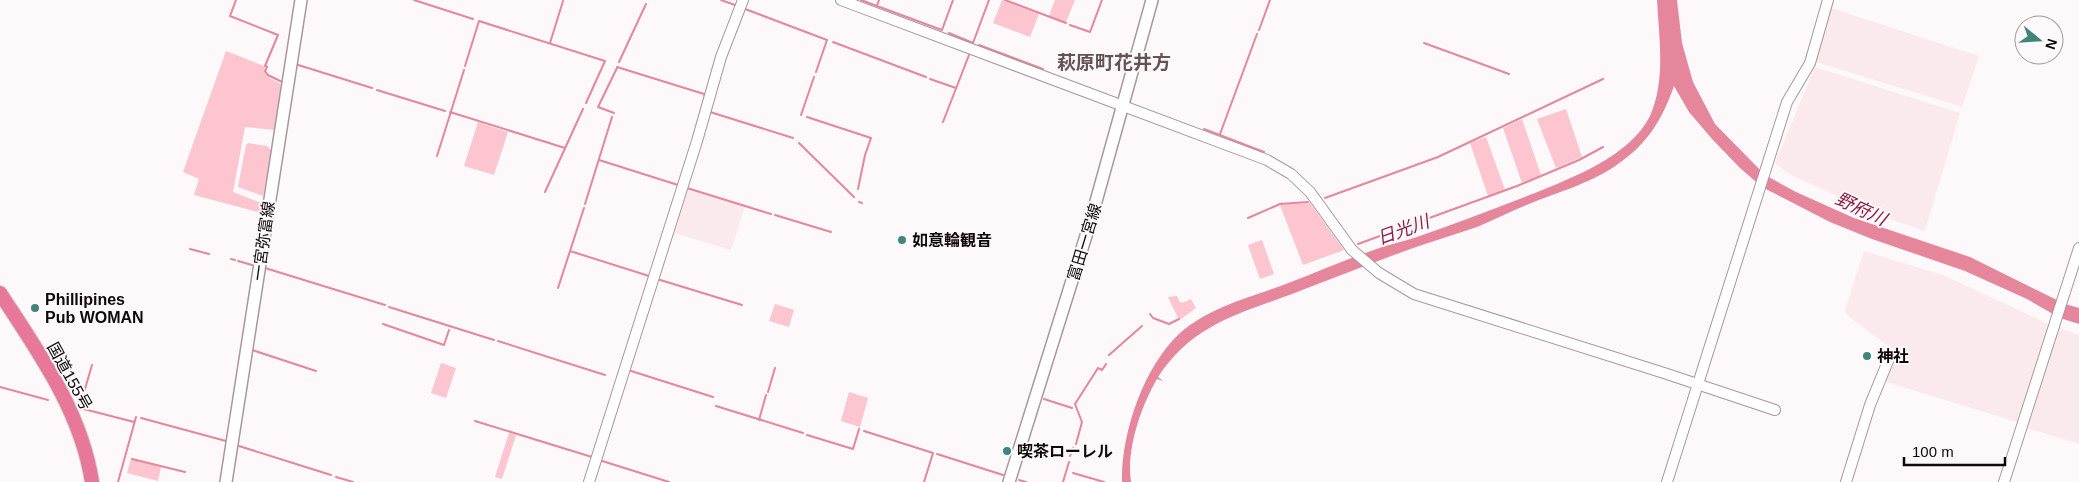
<svg xmlns="http://www.w3.org/2000/svg" width="2079" height="482" viewBox="0 0 2079 482" font-family="Arial,'Noto Sans JP',sans-serif">
<rect width="100%" height="100%" fill="#fdf9fa"/>
<path fill="#fbeaed" d="M 1831,8 L 1979,56 L 1962,107 L 1816,62 Z
M 1815,67 L 1960,113 L 1925,231 L 1881,216 L 1789,174 L 1775,163 Z
M 686,189 L 745,207 L 731,250 L 674,233 L 672,230 Z
M 1864,251 L 1943,275 L 2051,325 L 2020,423 L 1883,381 L 1892,360 L 1892,349 L 1847,315 L 1845,310 Z
M 2059,328 L 2079,335 L 2079,444 L 2027,428 Z"/>
<path fill="#fdc5d0" d="M 1002,0 L 1039,14 L 1030,37 L 993,23 Z
M 1055,0 L 1075,0 L 1066,22 L 1049,16 Z
M 226,51 L 264,66 C 266,78 270,78 281,84 L 275,130 L 245,127 L 233,192 L 261,203 L 263,205 L 262,213 L 194,195 L 199,179 L 183,172 Z
M 1566,109 L 1582,157 L 1556,168 L 1537,119 Z
M 1522,119 L 1541,175 L 1522,183 L 1503,128 Z
M 478,122 L 508,132 L 494,175 L 464,166 Z
M 1486,137 L 1505,190 L 1488,196 L 1470,143 Z
M 248,143 L 267,146 L 272,151 L 263,196 L 238,187 L 246,145 Z
M 1310,203 L 1344,250 L 1303,265 L 1280,205 Z
M 1262,240 L 1274,274 L 1260,279 L 1248,245 Z
M 1177,296 L 1179,301 L 1182,303 L 1191,299 L 1196,308 L 1181,319 L 1178,318 L 1168,297 Z
M 775,304 L 794,310 L 789,327 L 769,321 Z
M 441,363 L 456,368 L 446,398 L 431,393 Z
M 849,392 L 868,398 L 860,427 L 841,421 Z
M 509,433 L 516,435 L 502,479 L 495,477 Z
M 131,459 L 161,467 L 158,481 L 127,473 Z"/>
<path fill="#e5869d" d="M 1657,0 L 1677,0 L 1682,43 L 1693,82 L 1715,124 L 1765,175 L 1796,192 L 1854,218 L 1970,257 L 2065,304 L 2079,308 L 2079,324 L 2060,318 L 2027,299 L 1965,271 L 1872,239 L 1830,222 L 1762,187 L 1740,168 L 1713,140 L 1689,112 L 1674,86 C 1662,120 1648,143 1618,164 C 1592,183 1558,192 1529,204 C 1511,211 1494,220 1477,227 C 1457,234 1436,240 1416,247 C 1374,262 1334,278 1292,294 C 1238,314 1192,325 1158,377 L 1163,381 L 1157,379 C 1141,406 1126,450 1131,482 L 1122,482 C 1121,434 1143,368 1179,334 C 1210,306 1253,297 1291,282 C 1318,272 1344,260 1371,251 C 1386,245 1402,242 1417,237 C 1457,223 1495,208 1535,193 C 1574,177 1630,156 1650,116 C 1666,80 1659,38 1657,0 Z"/>
<g fill="none" stroke-linecap="round" stroke-linejoin="round">
<path stroke="#e5869d" stroke-width="2" d="M 236,0 L 230,16 L 278,35 L 265,66 L 267,67 L 265,71 L 268,75 L 282,82
M 414,0 L 473,19
M 721,0 L 735,5
M 861,0 L 942,30
M 1005,0 L 1066,23
M 877,6 L 879,0
M 745,9 L 827,40 L 816,72
M 1070,25 L 1090,32 L 1102,0
M 942,30 L 953,0
M 1259,30 L 1270,0
M 949,33 L 973,43 L 989,0
M 833,42 L 926,77
M 550,43 L 563,1
M 1424,43 L 1509,74
M 979,45 L 1043,69
M 619,62 L 646,4
M 295,64 L 372,88
M 465,66 L 479,21 L 605,61 L 586,103
M 617,67 L 704,94 L 705,98
M 930,79 L 956,88
M 377,90 L 445,111
M 450,112 L 565,148
M 710,112 L 793,138
M 614,113 L 598,107 L 617,68
M 801,115 L 814,77
M 807,117 L 871,138 L 865,155 L 858,189
M 943,122 L 969,55
M 1204,129 L 1264,152
M 1220,134 L 1257,34
M 799,143 L 854,197
M 437,156 L 464,70
M 599,160 L 678,185
M 687,188 L 771,214
M 545,192 L 583,109
M 1325,198 L 1438,157 L 1603,79
M 859,202 L 862,203
M 585,204 L 612,117
M 775,215 L 831,232
M 1248,218 L 1280,204 L 1308,202
M 1358,244 L 1517,186 L 1579,160 L 1603,147
M 190,249 L 209,254
M 570,251 L 649,276
M 231,259 L 235,260
M 238,261 L 252,265
M 265,268 L 385,305
M 657,279 L 742,305
M 558,288 L 584,208
M 389,307 L 494,340
M 1150,314 L 1153,318 L 1169,324 L 1179,319
M 383,324 L 444,345 L 449,330
M 498,341 L 605,375
M 252,350 L 316,371
M 1109,355 L 1142,326
M 628,370 L 713,397
M 0,387 L 48,400
M 768,392 L 775,368
M 1044,399 L 1072,408
M 80,406 L 92,365
M 716,406 L 803,433
M 76,407 L 134,422
M 141,418 L 226,441
M 759,420 L 766,395
M 475,421 L 592,457
M 864,431 L 933,453 L 924,482
M 807,435 L 853,449 L 859,429
M 1076,444 L 1082,422 L 1075,404 L 1098,368 L 1102,370 L 1106,364
M 239,446 L 331,475
M 937,454 L 1003,475
M 1070,456 L 1073,448
M 132,459 L 185,472
M 599,460 L 669,482
M 1073,473 L 1104,482
M 336,477 L 353,482
M 1019,480 L 1026,482
M 118,482 L 136,417
M 1063,482 L 1069,462"/>
<g stroke="#a9979b" stroke-width="12">
<path id="tertiary" d="M 841,0 L 1267,160 L 1291,174 L 1310,192 L 1352,250 L 1379,273 L 1414,294 L 1664,373 L 1775,410
M 589,482 L 697,141 L 721,57 L 743,0
M 1667,482 L 1787,102 L 1810,63 L 1828,0
M 1846,482 L 1870,405 L 1888,361
M 2004,482 L 2079,248"/>
</g>
<g stroke="#a9979b" stroke-width="14">
<path id="secondary" d="M 226,482 L 301,0
M 1009,482 L 1090,223 L 1152,0"/>
</g>
<g stroke="#d4d3d3" stroke-width="16">
<path id="trunk" d="M 0,293 C 39,353 81,411 92,482"/>
</g>
<use href="#tertiary" stroke="#fff" stroke-width="10"/>
<use href="#secondary" stroke="#fff" stroke-width="11"/>
<use href="#trunk" stroke="#e7789a" stroke-width="14"/>
</g>
<g fill="#3f857c" stroke="#fdf9fa" stroke-width="2">
<circle cx="902" cy="240" r="5"/>
<circle cx="35" cy="308" r="5"/>
<circle cx="1867" cy="356" r="5"/>
<circle cx="1007" cy="451" r="5"/>
</g>
<g text-anchor="middle" stroke-width="4" stroke-linejoin="round" paint-order="stroke">
<g font-size="16" font-weight="bold" fill="#0f090b" stroke="#fdf9fa" text-anchor="start">
<text x="912" y="246">如意輪観音</text>
<text x="45" y="305">Phillipines<tspan x="45" dy="18">Pub WOMAN</tspan></text>
<text x="1877" y="362">神社</text>
<text x="1017" y="457">喫茶ローレル</text>
</g>
<g font-size="16" fill="#0f090b" stroke="#fdf9fa">
<text transform="translate(263 241) rotate(-82)" y="6">一宮弥富線</text>
<text transform="translate(1084 242) rotate(-73)" y="6">富田一宮線</text>
<text transform="translate(70 376) rotate(61)" y="6">国道155号</text>
</g>
<g font-size="18" font-style="italic" fill="#8d1c46" stroke="#fdf9fa">
<text transform="translate(1861 209) rotate(25)" y="6">野府川</text>
<text transform="translate(1403 230) rotate(-20)" y="6">日光川</text>
</g>
<g font-size="19" font-weight="bold" fill="#635356" stroke="#fdf9fa">
<text x="1114" y="69">萩原町花井方</text>
</g>
</g>
<g transform="translate(2039 40) rotate(108)"><circle r="24" fill="#fdf9fa" stroke="#9e999a"/>
<path d="M0-4L9 19L0 12L-9 19Z" fill="#3f857c"/>
<text y="-8" font-size="14" font-weight="bold" text-anchor="middle" fill="#0f090b">N</text>
</g>
<path d="M1904 457v8h101v-8" fill="none" stroke="#0f090b" stroke-width="2.5"/>
<text x="1912" y="457" font-size="15" fill="#0f090b" stroke="#fdf9fa" stroke-width="4" paint-order="stroke">100 m</text>
</svg>
